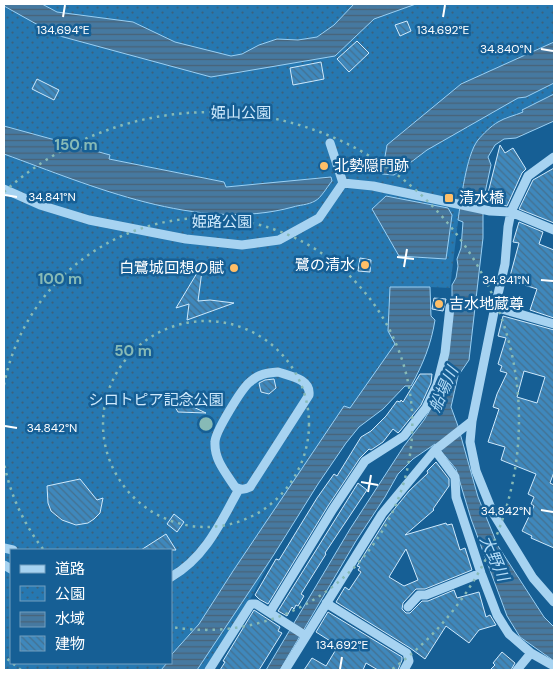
<svg xmlns="http://www.w3.org/2000/svg" width="558" height="674" viewBox="0 0 558 674" font-family="'DM Sans','Noto Sans JP',sans-serif">
<defs>
<pattern id="park-dots" width="8" height="8" patternUnits="userSpaceOnUse" patternTransform="scale(1.25)"><rect width="8" height="8" fill="#2678b1"/><path d="M2 2h.1M6 6h.1" fill="none" stroke="#39627e" stroke-width="1.8" stroke-linecap="round"/></pattern>
<pattern id="water-rules" width="6" height="5" patternUnits="userSpaceOnUse" patternTransform="scale(1.25)"><rect width="6" height="5" fill="#4679a0"/><path d="M0 2.5h6" fill="none" stroke="#496276"/></pattern>
<pattern id="building-back-hatch" width="6" height="6" patternUnits="userSpaceOnUse" patternTransform="scale(1.25)"><rect width="6" height="6" fill="#3f88bc"/><path d="M-1 5l2 2M0 0l6 6M5-1l2 2" fill="none" stroke="#44708f"/></pattern>
</defs>
<rect width="100%" height="100%" fill="#165f95"/>
<path fill="url(#park-dots)" fill-rule="evenodd" d="M 4,4 L 554,4 L 554,94 L 524,110 L 514,118 L 506,117 L 477,142 L 470,159 L 461,197 L 450,288 L 430,287 L 431,316 L 435,320 C 431,345 423,364 411,386 L 405,386 L 383,409 L 359,427 L 346,443 L 318,484 L 273,556 L 252,596 L 206,670 L 4,670 ZM 11,550 L 171,550 L 171,663 L 11,663 Z"/>
<path fill="url(#water-rules)" stroke="#9ad0f4" d="M 4,4 L 42,4 L 57,12 L 133,22 L 175,42 L 231,56 L 242,54 L 259,45 L 277,39 L 298,40 L 317,37 L 334,25 L 354,4 L 416,4 L 374,19 L 335,56 L 211,77 L 56,35 L 4,6 Z
M 554,42 L 554,83 L 526,97 L 518,98 L 427,150 L 394,175 L 382,174 L 387,145 L 461,84 Z
M 554,94 L 554,121 L 516,138 L 504,139 L 495,145 L 488,157 L 491,165 L 483,202 L 483,238 L 469,360 L 458,376 L 451,407 L 458,426 L 478,497 L 498,546 L 544,617 L 554,627 L 554,661 L 520,637 L 507,616 L 471,519 L 456,469 L 435,444 L 413,459 L 398,474 L 385,497 L 356,541 L 280,670 L 266,670 L 350,529 L 404,446 L 424,420 L 433,405 L 446,363 L 452,320 L 452,285 L 456,278 L 458,266 L 457,259 L 461,248 L 463,222 L 458,220 C 461,201 466,155 478,140 C 483,134 491,126 498,122 C 506,117 514,116 523,112 L 522,110 Z
M 4,126 L 110,155 L 109,159 L 224,182 L 226,187 L 331,177 L 332,181 C 327,187 321,198 315,201 C 308,205 299,205 293,207 C 198,233 92,186 4,154 Z
M 386,196 L 448,208 L 452,215 L 446,259 L 399,256 L 372,209 Z
M 390,287 L 430,287 L 431,316 L 435,320 C 431,345 423,364 411,386 L 405,386 L 383,409 L 359,427 L 346,443 L 318,484 L 273,556 L 197,670 L 161,670 L 167,663 L 171,663 L 172,654 L 199,624 L 233,571 L 344,406 L 350,408 L 395,344 L 388,331 Z"/>
<path fill="url(#building-back-hatch)" stroke="#cee9fc" fill-rule="evenodd" d="M 407,21 L 411,31 L 400,36 L 395,25 Z
M 357,41 L 369,53 L 349,72 L 337,59 Z
M 321,62 L 324,79 L 293,85 L 290,68 Z
M 37,79 L 59,90 L 54,100 L 32,89 Z
M 500,145 L 505,153 L 513,148 L 526,169 L 522,173 L 507,206 L 486,201 Z
M 554,168 L 554,223 L 519,209 L 533,180 Z
M 519,222 L 543,232 L 539,244 L 554,250 L 554,318 L 530,310 L 537,289 L 509,280 L 519,243 L 513,242 Z
M 360,258 L 371,260 L 370,272 L 358,271 Z
M 203,263 L 198,301 L 210,300 L 234,303 L 187,320 L 189,304 L 176,308 Z
M 434,298 L 446,299 L 443,311 L 432,309 Z
M 503,316 L 554,330 L 554,472 L 550,483 L 554,485 L 554,548 L 531,538 L 532,536 L 522,531 L 534,506 L 531,504 L 534,497 L 528,494 L 536,474 L 501,460 L 505,447 L 488,442 L 499,409 L 493,407 L 497,394 L 507,373 L 500,371 L 502,366 L 498,364 L 506,338 L 498,336 ZM 524,371 L 545,377 L 537,403 L 517,397 Z
M 420,374 L 432,374 L 431,383 L 421,405 L 400,431 L 398,433 L 393,429 L 383,442 L 371,450 L 369,449 L 360,458 L 328,506 L 268,604 L 259,599 L 255,595 L 276,559 L 279,560 L 317,498 L 334,474 L 337,476 L 361,437 L 371,431 L 386,416 L 397,401 L 400,402 L 401,400 L 403,402 Z
M 274,379 L 276,388 L 269,394 L 261,392 L 259,383 L 265,380 Z
M 168,395 L 206,413 L 178,412 Z
M 436,462 L 449,479 L 449,486 L 433,509 L 434,510 L 405,535 L 446,523 L 447,525 L 452,524 L 460,550 L 465,548 L 472,570 L 425,589 L 416,589 L 403,603 L 402,609 L 406,613 L 410,613 L 422,601 L 428,601 L 454,590 L 457,598 L 479,592 L 486,617 L 490,615 L 496,625 L 479,630 L 469,643 L 446,626 L 425,659 L 410,648 L 336,602 L 345,587 L 349,590 L 361,572 L 358,570 L 360,567 L 357,566 L 387,518 L 409,491 L 428,473 L 427,471 ZM 406,549 L 418,580 L 404,586 L 389,577 Z
M 80,479 L 97,500 L 103,498 L 100,513 L 94,519 L 88,523 L 76,525 L 62,520 L 51,511 L 48,503 L 47,486 Z
M 358,483 L 367,490 L 325,553 L 326,554 L 301,594 L 304,596 L 298,606 L 296,605 L 294,609 L 292,607 L 287,616 L 278,611 Z
M 174,514 L 184,522 L 177,532 L 167,524 Z
M 166,534 L 176,550 L 141,550 Z
M 254,610 L 280,627 L 278,631 L 282,633 L 259,670 L 220,670 L 225,662 L 223,661 Z
M 328,612 L 402,657 L 402,660 L 398,670 L 378,670 L 366,663 L 363,670 L 304,670 L 312,658 L 326,666 L 338,646 L 316,632 Z
M 502,652 L 515,663 L 511,670 L 490,670 L 495,665 L 493,663 Z"/>
<g fill="none" stroke-linecap="round" stroke-linejoin="round">
<path stroke="#a7d3f1" stroke-width="9" d="M 330,143 L 343,183
M 554,157 L 528,176 L 511,212 L 508,227 L 505,264 L 495,307 L 472,421 L 470,442 L 476,471 L 493,513 L 533,578 L 554,602
M 343,183 L 373,186 L 490,211 L 511,212 L 554,230
M 4,189 L 40,205 L 89,220 L 186,239 L 242,245 L 279,240 L 319,218 L 343,183
M 495,307 L 554,324
M 278,372 C 290,376 311,379 309,395 L 250,487 C 244,490 241,490 235,487 C 226,473 214,460 215,442 C 215,432 242,388 250,382 C 258,374 267,373 278,372 Z
M 435,450 L 455,477 L 456,497 L 481,573 L 497,615 L 509,634 L 531,653 L 554,666
M 4,548 L 13,550
M 4,565 L 11,569
M 171,577 C 205,558 221,522 239,489
M 326,603 L 407,653 L 409,661 L 404,670
M 408,607 L 419,595 L 426,595 L 481,573
M 270,612 L 333,509 L 365,461 L 404,436 L 426,408 L 437,385 L 445,353 L 450,307
M 209,670 L 251,604 L 256,604 L 306,636
M 285,670 L 382,514 L 435,450 L 472,421
M 517,670 L 531,653"/>
</g>
<path fill="none" stroke="#fff" stroke-width="2" d="M 63,17 L 65,5M 443,17 L 445,5M 541,49 L 553,51M 5,195 L 17,197M 397,257 L 414,259M 404,267 L 407,249M 541,280 L 553,281M 5,426 L 17,428M 361,482 L 378,485M 368,492 L 371,475M 541,510 L 553,512M 340,669 L 342,657"/>
<g fill="none" stroke="#87bab6" stroke-width="2.5" stroke-dasharray="2.5 5">
<circle cx="206" cy="424" r="103"/>
<path d="M43 549A206 206 0 0 1 4 463M4 385A206 206 0 1 1 172 627"/>
<path d="M21 670A308 308 0 0 1 4 656M4 192A308 308 0 1 1 391 670"/>
</g>
<g fill="#ffbf67" stroke="#165f95" stroke-width="2">
<circle cx="324" cy="166" r="5"/>
<rect x="444" y="193" width="10" height="10" rx="2.5"/>
<circle cx="365" cy="265" r="5"/>
<circle cx="234" cy="268" r="5"/>
<circle cx="439" cy="304" r="5"/>
</g>
<g text-anchor="middle" stroke-width="5" stroke-linejoin="round" paint-order="stroke">
<g font-size="15" fill="#cee9fc" stroke="#165f95">
<text x="241" y="118">姫山公園</text>
<text x="222" y="227">姫路公園</text>
<text x="156" y="405">シロトピア記念公園</text>
</g>
<g font-size="15" fill="#fff" stroke="#165f95" text-anchor="start">
<text x="334" y="171">北勢隠門跡</text>
<text x="459" y="203">清水橋</text>
<text x="355" y="270" text-anchor="end">鷺の清水</text>
<text x="224" y="273" text-anchor="end">白鷺城回想の賦</text>
<text x="449" y="309">吉水地蔵尊</text>
</g>
<g font-size="16" font-style="italic" fill="#b3dcf8" stroke="#165f95">
<text transform="translate(443 389) rotate(-66)" y="6">船場川</text>
<text transform="translate(495 558) rotate(66)" y="6">大野川</text>
</g>
</g>
<g font-size="12" text-anchor="middle" fill="#fff" stroke="#165f95" stroke-width="5" stroke-linejoin="round" paint-order="stroke">
<text x="63" y="34">134.694°E</text>
<text x="443" y="34">134.692°E</text>
<text x="506" y="53">34.840°N</text>
<text x="52" y="201">34.841°N</text>
<text x="506" y="284">34.841°N</text>
<text x="52" y="432">34.842°N</text>
<text x="506" y="515">34.842°N</text>
<text x="342" y="649">134.692°E</text>
</g>
<circle cx="206" cy="424" r="8" fill="#87bab6" stroke="#165f95" stroke-width="2.5"/>
<g font-size="15" text-anchor="middle" font-weight="bold" fill="#87bab6" stroke="#165f95" stroke-width="5" stroke-linejoin="round" paint-order="stroke">
<text x="76" y="150">150 m</text>
<text x="60" y="284">100 m</text>
<text x="133" y="356">50 m</text>
</g>
<rect width="558" height="674" fill="none" stroke="#ffffff" stroke-width="10"/>
<rect x="10" y="549" width="162" height="115" fill="#165f95" stroke="#739fbf"/>
<rect x="20" y="565" width="25" height="8" fill="#a7d3f1" stroke="#739fbf"/>
<text x="55" y="574" font-size="15" fill="#ffffff">道路</text>
<rect x="20" y="586" width="25" height="15" fill="url(#park-dots)" stroke="#739fbf"/>
<text x="55" y="599" font-size="15" fill="#ffffff">公園</text>
<rect x="20" y="612" width="25" height="15" fill="url(#water-rules)" stroke="#739fbf"/>
<text x="55" y="624" font-size="15" fill="#ffffff">水域</text>
<rect x="20" y="636" width="25" height="15" fill="url(#building-back-hatch)" stroke="#739fbf"/>
<text x="55" y="649" font-size="15" fill="#ffffff">建物</text>
</svg>
